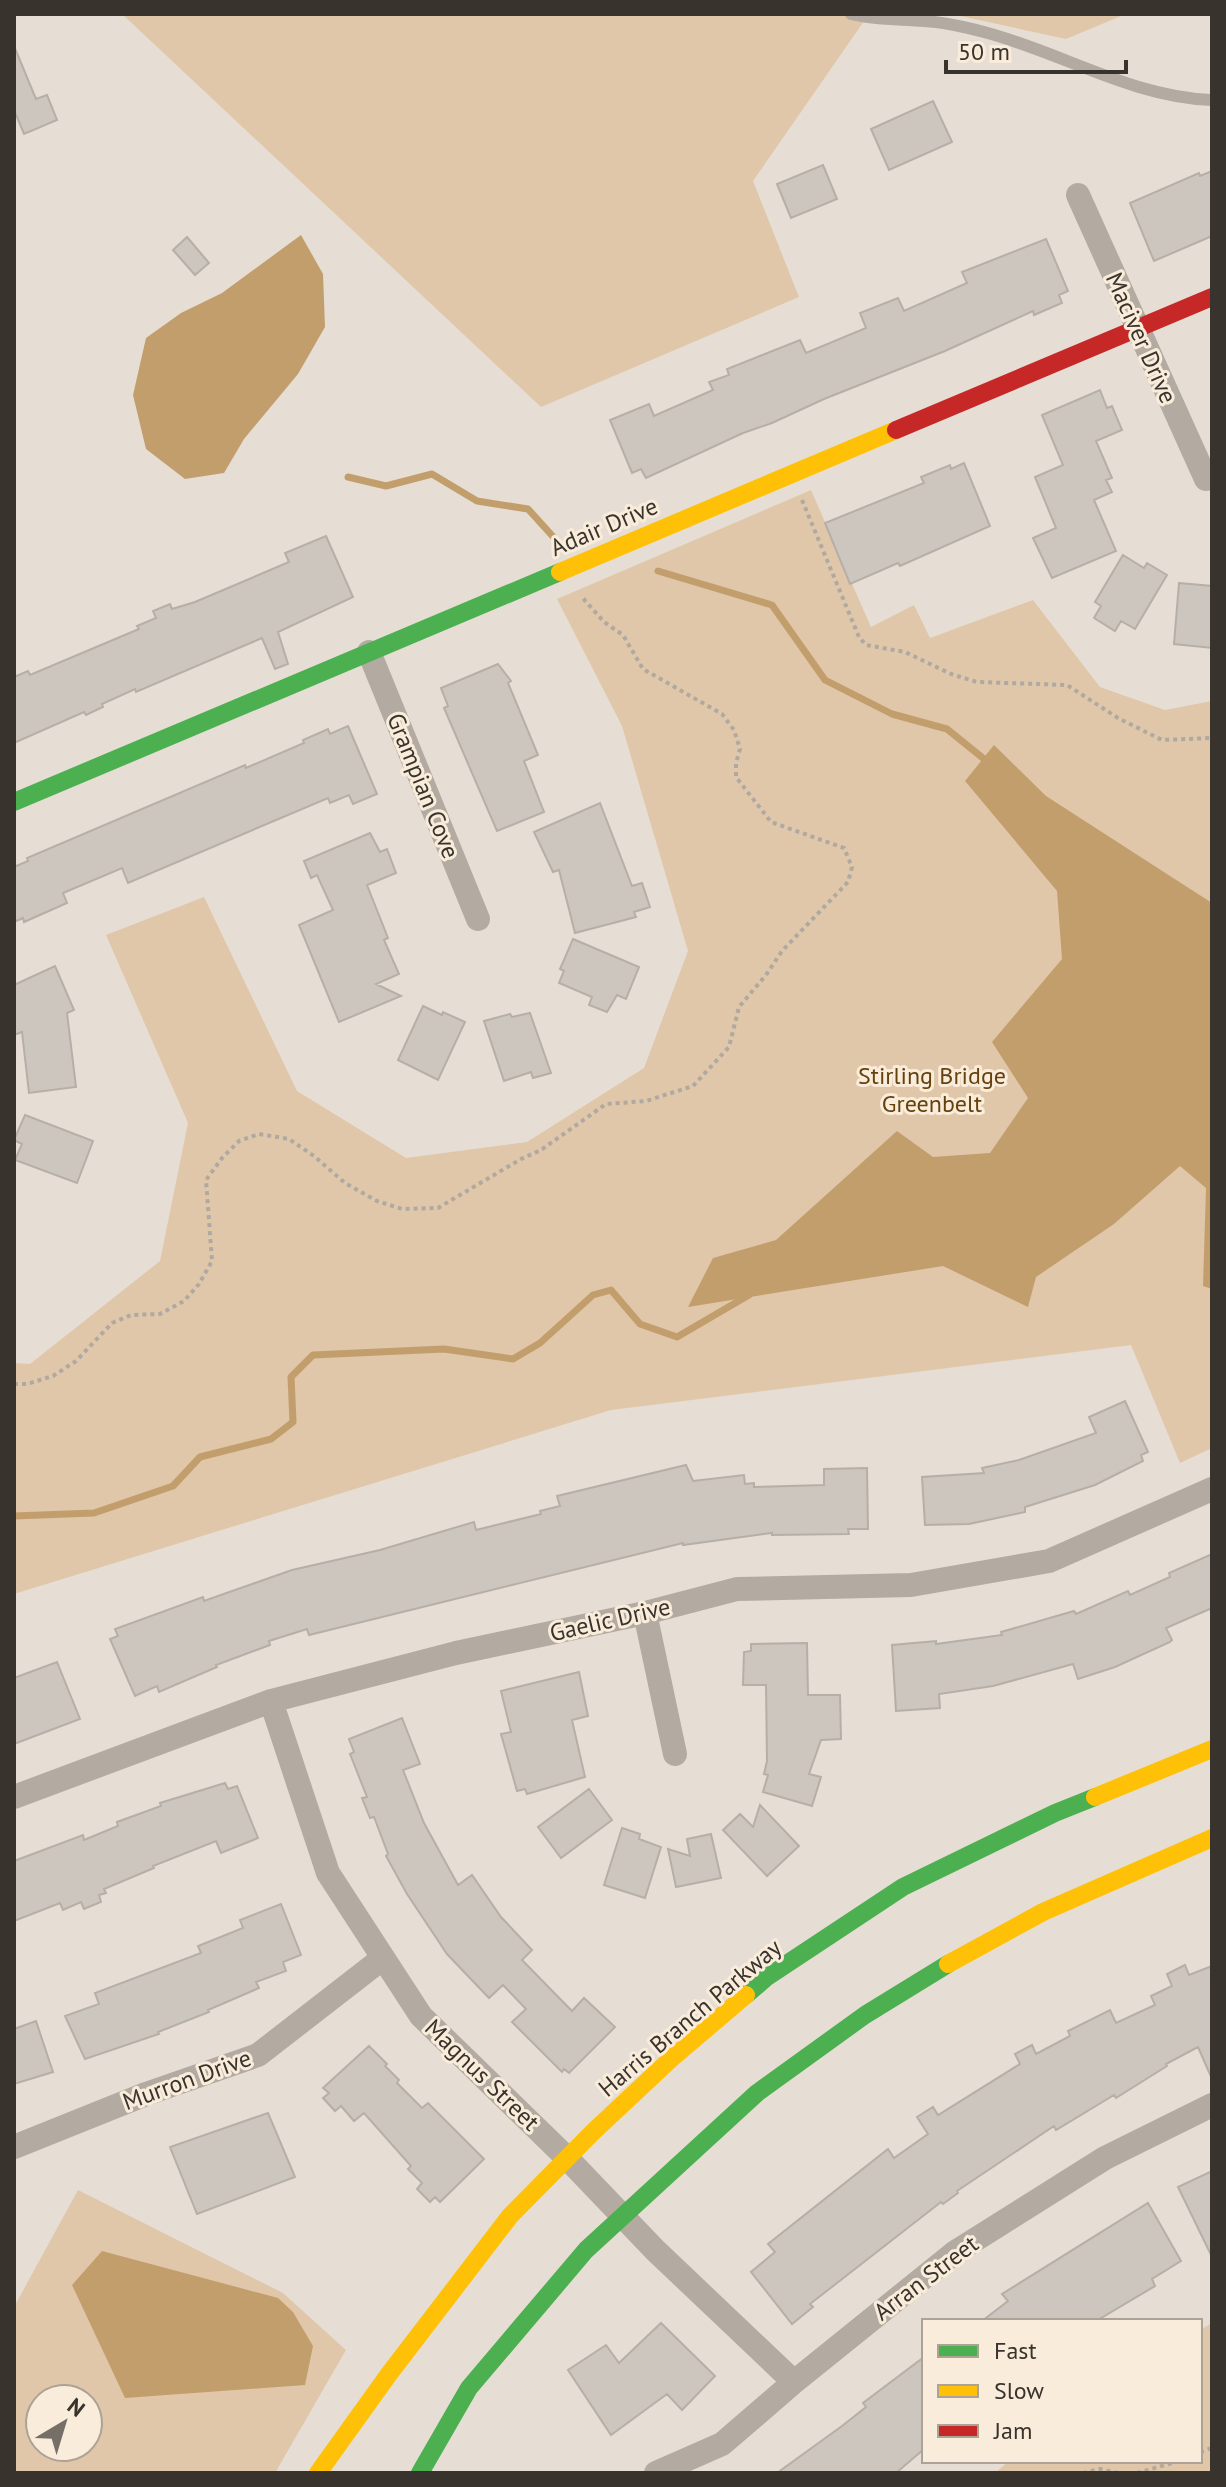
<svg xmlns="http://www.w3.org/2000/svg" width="1226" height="2487" viewBox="0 0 1226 2487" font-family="'PT Sans',sans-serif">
<rect width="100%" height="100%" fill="#e6ded5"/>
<path fill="#e0c7a9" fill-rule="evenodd" d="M 122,14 L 869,14 L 753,181 L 799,297 L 541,407 Z
M 951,14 L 1126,14 L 1066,39 Z
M 811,490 L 871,627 L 914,605 L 930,638 L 1033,600 L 1100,687 L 1165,710 L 1212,701 L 1212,1448 L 1180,1463 L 1131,1345 L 611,1410 L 14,1594 L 14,1363 L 30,1364 L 160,1261 L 188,1123 L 106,935 L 204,897 L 297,1091 L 406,1158 L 527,1142 L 644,1068 L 688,951 L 622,726 L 557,599 Z
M 78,2190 L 283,2293 L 346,2350 L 275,2473 L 14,2473 L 14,2307 ZM 40,2399 L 88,2399 L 88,2447 L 40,2447 Z
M 1212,2323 L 1212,2473 L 995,2473 L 1009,2461 L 1200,2461 L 1200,2330 Z"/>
<path fill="#c39e6d" d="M 301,235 L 323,274 L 325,327 L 298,374 L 244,439 L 224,473 L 185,479 L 146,449 L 133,395 L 146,338 L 181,313 L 222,293 Z
M 994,745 L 1046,796 L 1212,903 L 1212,1289 L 1203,1286 L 1206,1188 L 1180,1166 L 1114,1224 L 1036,1277 L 1028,1307 L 943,1266 L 688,1307 L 713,1258 L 776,1240 L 897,1131 L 933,1157 L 990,1153 L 1028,1098 L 992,1042 L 1062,959 L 1057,891 L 965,781 Z
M 102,2251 L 278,2298 L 293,2312 L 313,2346 L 305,2385 L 125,2398 L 72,2285 Z"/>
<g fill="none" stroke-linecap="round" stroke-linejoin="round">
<path stroke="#c39e6d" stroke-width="7" d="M 348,477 L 386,486 L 432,474 L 477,501 L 528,509 L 557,541
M 658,571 L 772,605 L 825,680 L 892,714 L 947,729 L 989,763
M 14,1516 L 94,1513 L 173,1486 L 200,1457 L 271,1439 L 293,1422 L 291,1377 L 313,1355 L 444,1349 L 513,1359 L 540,1343 L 593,1295 L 611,1290 L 640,1324 L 677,1337 L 749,1295"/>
</g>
<path fill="#ccc6be" stroke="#b6afa8" stroke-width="2" d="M 14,46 L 36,99 L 47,95 L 57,120 L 24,134 L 14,110 Z
M 933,101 L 952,142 L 889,170 L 871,129 Z
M 823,165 L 837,199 L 791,218 L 777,184 Z
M 1212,171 L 1212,236 L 1154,261 L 1130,203 L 1199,173 L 1200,176 Z
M 187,237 L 209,263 L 195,275 L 173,250 Z
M 1046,239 L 1068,291 L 1059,295 L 1062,303 L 1034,315 L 1033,311 L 945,351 L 824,399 L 772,423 L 743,433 L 646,478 L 641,469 L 632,473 L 610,420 L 649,404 L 654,416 L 713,390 L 709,382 L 729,375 L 727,369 L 800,340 L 806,353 L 866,328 L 860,313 L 898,298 L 904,311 L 967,283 L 962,272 Z
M 1100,390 L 1107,408 L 1112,406 L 1122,430 L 1096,441 L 1112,478 L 1106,480 L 1112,492 L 1094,500 L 1116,551 L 1052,578 L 1033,538 L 1056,528 L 1035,477 L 1063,465 L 1042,415 Z
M 964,463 L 990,526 L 900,566 L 898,563 L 850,584 L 825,523 L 924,483 L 921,477 L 950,465 L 951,469 Z
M 326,536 L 353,597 L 278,632 L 288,664 L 275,669 L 262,638 L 136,692 L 135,689 L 102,704 L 103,707 L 86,715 L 84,712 L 14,743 L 14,677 L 28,671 L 30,675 L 139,629 L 137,626 L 156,618 L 153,611 L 170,604 L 172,609 L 195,602 L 289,562 L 285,553 Z
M 1123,555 L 1144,568 L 1147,563 L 1167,575 L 1135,629 L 1121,621 L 1115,631 L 1094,618 L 1101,606 L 1095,602 Z
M 1179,583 L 1212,586 L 1212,648 L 1174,644 Z
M 498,664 L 511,681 L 508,683 L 538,755 L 524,761 L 544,812 L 497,831 L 444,708 L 448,706 L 441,688 Z
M 348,726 L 377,794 L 353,804 L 349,795 L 330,803 L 328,798 L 128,883 L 122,868 L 63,893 L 67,903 L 24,922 L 23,918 L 14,922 L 14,867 L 28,861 L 27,858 L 245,765 L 246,768 L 304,743 L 303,740 L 328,729 L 330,734 Z
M 600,803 L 632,886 L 642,883 L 650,907 L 634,912 L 636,917 L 575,933 L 559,870 L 553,872 L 534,832 Z
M 370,833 L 380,852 L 387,849 L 396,873 L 367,885 L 388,938 L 384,940 L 399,974 L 376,984 L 401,996 L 339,1022 L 299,925 L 333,910 L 317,875 L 311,878 L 304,861 Z
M 573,939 L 639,967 L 626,999 L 617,995 L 607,1012 L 589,1005 L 592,997 L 559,983 L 564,971 L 560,969 Z
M 55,966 L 74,1010 L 67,1013 L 76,1087 L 29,1093 L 22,1032 L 14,1035 L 14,985 Z
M 423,1006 L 442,1015 L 443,1012 L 465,1022 L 438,1080 L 398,1060 Z
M 530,1013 L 551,1073 L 533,1078 L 531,1072 L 504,1081 L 484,1021 L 510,1014 L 512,1017 Z
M 25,1115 L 93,1141 L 77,1183 L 15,1160 L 22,1144 L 14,1140 Z
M 1125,1401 L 1148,1452 L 1141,1455 L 1143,1461 L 1095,1485 L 1025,1507 L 1025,1512 L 969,1524 L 925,1525 L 922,1477 L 984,1473 L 982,1468 L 1019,1460 L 1096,1433 L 1089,1417 Z
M 686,1465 L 693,1481 L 744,1475 L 745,1484 L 754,1483 L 754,1487 L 824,1485 L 824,1469 L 867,1468 L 868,1529 L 848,1529 L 849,1534 L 772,1535 L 772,1533 L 683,1545 L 683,1543 L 309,1635 L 307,1629 L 269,1641 L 270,1645 L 216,1665 L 217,1667 L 159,1692 L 157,1686 L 135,1696 L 110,1639 L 118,1636 L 115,1629 L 203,1597 L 204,1601 L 292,1570 L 380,1550 L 474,1522 L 476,1530 L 541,1514 L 540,1511 L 560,1506 L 557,1496 Z
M 1212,1554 L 1212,1608 L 1166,1628 L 1172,1640 L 1170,1642 L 1115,1667 L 1078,1679 L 1073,1664 L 993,1686 L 939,1694 L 940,1708 L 896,1711 L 892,1645 L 936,1641 L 936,1644 L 1002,1635 L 1001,1632 L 1074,1611 L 1076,1614 L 1128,1591 L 1130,1595 L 1170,1577 L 1169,1573 Z
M 807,1643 L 808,1695 L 840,1695 L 841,1739 L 821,1740 L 809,1774 L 821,1777 L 812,1806 L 763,1792 L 768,1775 L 764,1774 L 767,1761 L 766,1685 L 743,1685 L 744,1652 L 751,1651 L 751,1644 Z
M 57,1662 L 80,1719 L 14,1744 L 14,1678 Z
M 579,1672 L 588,1716 L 572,1720 L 585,1777 L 527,1794 L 525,1789 L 517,1791 L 501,1734 L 511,1732 L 501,1691 Z
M 402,1718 L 420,1764 L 403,1770 L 424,1823 L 458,1885 L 472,1875 L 501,1917 L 532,1950 L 522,1960 L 572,2011 L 584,1998 L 615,2027 L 569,2073 L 564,2069 L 562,2072 L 512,2022 L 526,2009 L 503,1985 L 489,1998 L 447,1954 L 407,1894 L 386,1856 L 388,1854 L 374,1817 L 370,1818 L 362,1798 L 367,1797 L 350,1754 L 354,1752 L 349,1739 Z
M 225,1783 L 228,1789 L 237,1786 L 258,1838 L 221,1853 L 216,1841 L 153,1866 L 154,1868 L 104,1889 L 106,1893 L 99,1895 L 101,1902 L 84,1909 L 81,1902 L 63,1910 L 60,1903 L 14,1921 L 14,1861 L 83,1835 L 84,1840 L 118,1826 L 117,1822 L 161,1806 L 160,1803 Z
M 589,1789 L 612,1820 L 561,1858 L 538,1827 Z
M 760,1805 L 799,1846 L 767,1876 L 723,1830 L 740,1814 L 753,1827 Z
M 622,1828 L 640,1834 L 639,1839 L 661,1847 L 645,1898 L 604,1885 Z
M 711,1834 L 721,1878 L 676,1887 L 668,1849 L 690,1856 L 687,1839 Z
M 281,1904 L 301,1955 L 283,1962 L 286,1971 L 256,1982 L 259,1988 L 208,2010 L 209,2012 L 158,2032 L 159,2034 L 85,2059 L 65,2016 L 99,2004 L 95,1993 L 201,1953 L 198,1946 L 243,1928 L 240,1920 Z
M 1185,1965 L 1189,1975 L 1212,1966 L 1212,2079 L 1198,2047 L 1166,2064 L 1167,2066 L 1116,2098 L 1114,2095 L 1056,2130 L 1054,2126 L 957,2191 L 958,2193 L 943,2204 L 941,2202 L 810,2304 L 813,2307 L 792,2324 L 751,2272 L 775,2252 L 768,2244 L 888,2149 L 894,2158 L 928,2134 L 917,2117 L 933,2107 L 938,2115 L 1020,2064 L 1015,2054 L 1032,2045 L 1036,2054 L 1070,2036 L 1068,2031 L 1110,2010 L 1116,2023 L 1155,2005 L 1151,1996 L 1172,1986 L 1167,1974 Z
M 36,2021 L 53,2072 L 14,2084 L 14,2029 Z
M 369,2046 L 387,2064 L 385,2066 L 399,2080 L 397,2083 L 422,2108 L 428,2103 L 484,2159 L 440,2202 L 435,2197 L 430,2202 L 417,2189 L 422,2183 L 408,2169 L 411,2166 L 364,2113 L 354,2121 L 341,2106 L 335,2111 L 323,2098 L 329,2093 L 323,2088 Z
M 268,2113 L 295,2177 L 197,2214 L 170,2147 Z
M 1212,2171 L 1212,2257 L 1178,2187 Z
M 1148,2203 L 1181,2261 L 1152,2279 L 1155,2286 L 1096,2321 L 982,2321 L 1008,2301 L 1002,2294 Z
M 661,2323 L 715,2376 L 682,2410 L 667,2394 L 611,2435 L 568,2370 L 606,2345 L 619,2363 Z
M 924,2357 L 924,2449 L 896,2473 L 777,2473 L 842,2426 L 866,2407 L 863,2403 Z"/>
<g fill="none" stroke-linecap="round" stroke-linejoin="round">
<path stroke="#b0a9a1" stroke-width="4" stroke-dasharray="4 4" stroke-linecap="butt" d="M 802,500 L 859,637 L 866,645 L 905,652 L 951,674 L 977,682 L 1067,685 L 1118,718 L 1162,740 L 1212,738
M 14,1384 L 27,1384 L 53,1376 L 76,1361 L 112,1323 L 131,1315 L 160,1314 L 184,1301 L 199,1284 L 212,1261 L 206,1180 L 222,1158 L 239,1141 L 259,1134 L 289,1139 L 314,1156 L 345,1183 L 377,1201 L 402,1209 L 438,1208 L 521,1159 L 541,1150 L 606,1104 L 646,1101 L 693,1086 L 729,1047 L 739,1007 L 766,975 L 782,951 L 848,882 L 852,867 L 844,848 L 771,822 L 736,777 L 736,763 L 740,749 L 734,730 L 722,714 L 643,669 L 623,635 L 604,622 L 581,596
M 1200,2452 L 1212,2448
M 1083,2473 L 1100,2469 L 1118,2473
M 1137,2473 L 1179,2461"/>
<path stroke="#b3aba1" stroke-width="12" d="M 851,14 C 875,20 898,19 924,21 C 943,22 965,27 984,32 C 1061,52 1131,97 1212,100"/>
<path stroke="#b3aba1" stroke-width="24" d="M 1078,195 L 1206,479
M 369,652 L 478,919
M 645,1613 L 675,1754
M 271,1701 L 328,1873 L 421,2016 L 567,2158 L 655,2250 L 794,2382
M 14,1797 L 271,1701 L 456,1653 L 645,1613 L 737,1589 L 911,1585 L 1049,1561 L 1212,1489
M 14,2147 L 146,2094 L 258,2055 L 383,1958
M 656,2473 L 722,2444 L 794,2382 L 954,2253 L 1105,2158 L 1212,2105"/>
<path stroke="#4caf50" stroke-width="18" d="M 14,802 L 560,572
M 746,1995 L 767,1977 L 903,1887 L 1055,1813 L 1095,1797
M 420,2473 L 469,2388 L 586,2250 L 757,2093 L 865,2015 L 948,1964"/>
<path stroke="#ffc107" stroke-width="18" d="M 560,572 L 896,430
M 1095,1797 L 1212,1749
M 948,1964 L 1043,1912 L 1212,1838
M 318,2473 L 389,2374 L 510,2216 L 594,2131 L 672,2058 L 746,1995"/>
<path stroke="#c62828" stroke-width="18" d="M 896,430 L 1212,297"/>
</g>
<g text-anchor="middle" stroke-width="6" stroke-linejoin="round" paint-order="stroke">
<g font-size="24" fill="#38332c" stroke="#faecdb">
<text transform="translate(1141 338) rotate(66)" y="8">Maciver Drive</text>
<text transform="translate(604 527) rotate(-23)" y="8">Adair Drive</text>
<text transform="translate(423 786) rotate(68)" y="8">Grampian Cove</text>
<text transform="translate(610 1620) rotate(-13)" y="8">Gaelic Drive</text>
<text transform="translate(690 2018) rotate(-40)" y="8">Harris Branch Parkway</text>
<text transform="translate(482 2075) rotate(44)" y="8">Magnus Street</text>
<text transform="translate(187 2080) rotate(-20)" y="8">Murron Drive</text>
<text transform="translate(926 2278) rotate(-37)" y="8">Arran Street</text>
</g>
<g font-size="24" fill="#64410d" stroke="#faecdb">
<text x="932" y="1084">Stirling Bridge<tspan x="932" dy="28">Greenbelt</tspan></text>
</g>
</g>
<rect width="1226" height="2487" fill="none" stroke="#38332c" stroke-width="32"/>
<rect x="922" y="2319" width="280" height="144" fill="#faecdb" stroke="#aca295" stroke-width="2"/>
<rect x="938" y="2345" width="40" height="12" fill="#4caf50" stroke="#aca295" stroke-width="2"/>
<text x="994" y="2359" font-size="24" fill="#38332c">Fast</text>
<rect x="938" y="2385" width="40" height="12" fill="#ffc107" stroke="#aca295" stroke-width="2"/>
<text x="994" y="2399" font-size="24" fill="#38332c">Slow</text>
<rect x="938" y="2425" width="40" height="12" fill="#c62828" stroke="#aca295" stroke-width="2"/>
<text x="994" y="2439" font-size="24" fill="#38332c">Jam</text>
<g transform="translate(64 2423) rotate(38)"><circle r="38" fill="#faecdb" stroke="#aca295" stroke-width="2"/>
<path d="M0-6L14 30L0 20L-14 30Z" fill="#756f67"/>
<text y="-12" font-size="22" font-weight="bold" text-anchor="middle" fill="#38332c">N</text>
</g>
<path d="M946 60v12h180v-12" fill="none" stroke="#38332c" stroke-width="4"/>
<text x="958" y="60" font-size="24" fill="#38332c" stroke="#faecdb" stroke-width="6" paint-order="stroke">50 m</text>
</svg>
